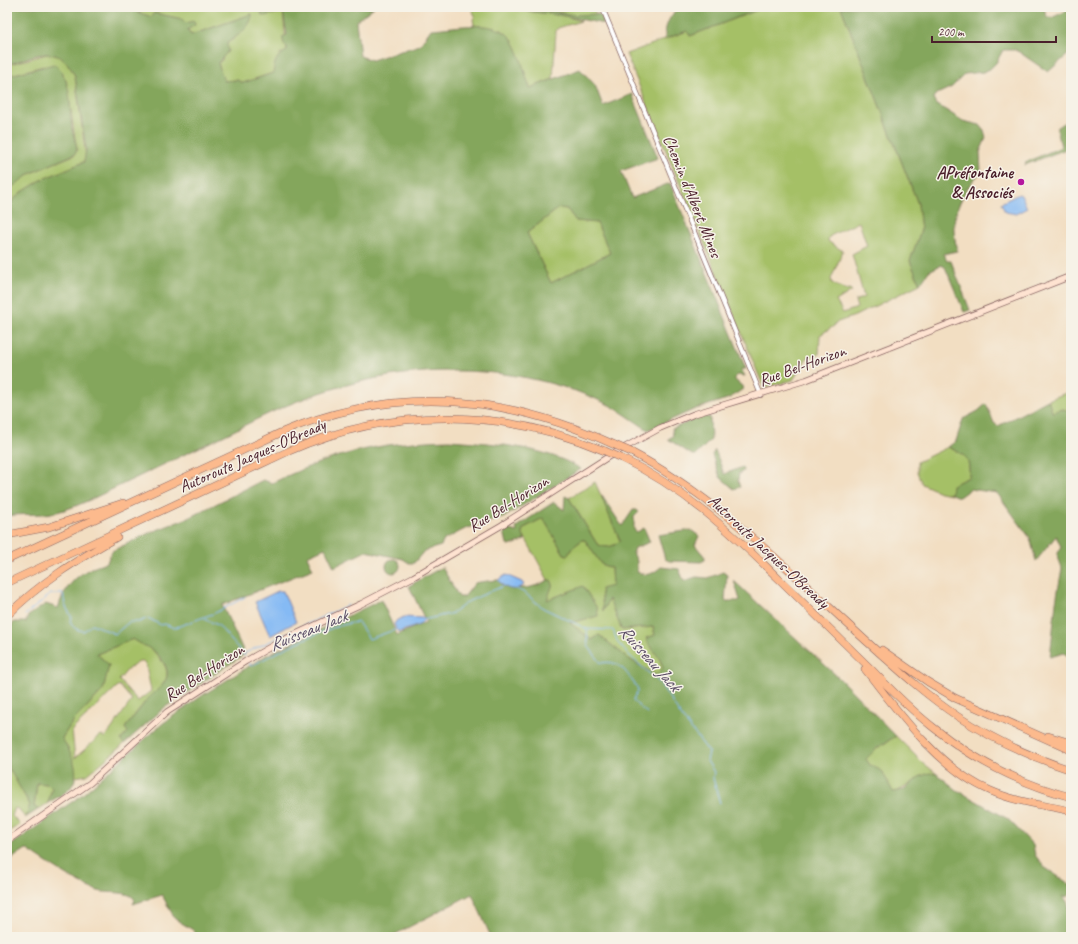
<svg xmlns="http://www.w3.org/2000/svg" width="1078" height="944" viewBox="0 0 1078 944" font-family="Caveat,sans-serif">
<rect width="100%" height="100%" fill="#f7f3e8"/>
<filter id="ink" filterUnits="userSpaceOnUse"><feTurbulence type="fractalNoise" baseFrequency=".025" numOctaves="2"/><feDisplacementMap in="SourceGraphic" scale="8" xChannelSelector="R" yChannelSelector="G"/><feConvolveMatrix kernelMatrix="1 2 1 2 8 2 1 2 1" color-interpolation-filters="sRGB"/></filter>
<filter id="wash" filterUnits="userSpaceOnUse"><feTurbulence type="fractalNoise" baseFrequency=".012" numOctaves="4" result="noise"/><feDisplacementMap in="SourceGraphic" scale="16" xChannelSelector="R" yChannelSelector="G"/><feGaussianBlur stdDeviation="0.9" result="paint"/><feColorMatrix in="noise" values="0 0 0 0 0 0 0 0 0 0 0 0 0 0 0 0 0 1.4 0 .05"/><feComposite in="paint" operator="in"/></filter>
<g filter="url(#wash)">
<rect width="100%" height="100%" fill="#f2dec2"/>
<path fill="#a5c066" stroke="#787048" fill-rule="evenodd" d="M 135,7 L 264,7 L 264,9 L 283,12 L 287,52 L 280,54 L 273,73 L 243,83 L 237,80 L 224,81 L 218,63 L 222,60 L 227,43 L 235,38 L 252,14 L 191,35 L 182,19 L 154,13 L 152,18 L 133,11 Z
M 471,7 L 496,7 L 565,16 L 581,21 L 558,28 L 556,31 L 553,79 L 530,88 L 513,41 L 502,30 L 474,25 L 473,19 L 475,16 Z
M 527,7 L 593,7 L 596,15 L 574,15 Z
M 765,7 L 841,7 L 918,204 L 921,230 L 910,261 L 920,284 L 855,316 L 835,323 L 834,326 L 820,335 L 819,354 L 807,358 L 793,380 L 764,388 L 626,54 L 687,31 L 690,36 ZM 859,222 L 867,246 L 852,254 L 864,297 L 855,301 L 857,308 L 843,313 L 836,301 L 852,291 L 850,289 L 845,290 L 832,283 L 831,279 L 843,251 L 829,242 L 828,240 L 830,236 Z
M 51,53 C 63,57 69,64 75,76 L 86,157 L 84,162 L 43,179 L 19,194 L 7,207 L 7,191 C 26,172 51,165 74,155 L 77,149 C 72,126 71,103 66,80 L 43,66 L 7,76 L 7,65 Z
M 559,208 L 567,209 L 576,221 L 597,223 L 610,253 L 551,283 L 527,233 Z
M 1071,391 L 1071,412 L 1063,409 L 1052,412 L 1048,400 Z
M 948,447 C 966,456 970,456 969,477 L 953,485 L 951,494 L 940,492 L 922,484 L 917,472 L 917,462 Z
M 595,482 L 621,541 C 613,547 606,549 597,544 L 569,498 Z
M 543,518 L 564,554 L 568,555 L 572,548 L 582,540 L 585,540 L 601,564 L 611,568 L 612,586 L 603,610 L 609,599 L 622,630 L 653,627 L 655,635 L 648,643 L 657,652 L 663,668 L 656,676 L 629,659 L 599,635 L 592,640 L 569,622 L 546,600 L 551,581 L 548,580 L 522,532 L 524,528 Z
M 133,639 C 141,645 150,646 156,654 C 182,681 156,687 142,706 C 136,712 131,721 125,728 L 128,732 L 121,740 L 124,744 L 87,775 L 75,777 L 74,767 L 62,738 L 73,721 L 103,690 L 109,665 L 97,654 ZM 139,662 L 143,662 L 146,665 L 151,691 L 138,701 L 119,680 L 128,669 ZM 119,685 L 132,700 L 105,738 L 101,735 L 75,758 L 72,730 Z
M 896,736 L 922,762 L 937,774 C 919,773 909,788 893,793 L 882,772 L 870,765 L 865,760 L 877,748 Z
M 7,765 L 30,805 L 25,818 L 19,809 L 15,808 L 12,816 L 20,824 L 7,833 Z
M 37,783 L 48,784 L 52,788 L 48,803 L 39,809 L 34,808 Z"/>
<path fill="#84a65b" stroke="#676243" fill-rule="evenodd" d="M 7,7 L 135,7 L 134,11 L 152,17 L 154,13 L 182,19 L 185,23 L 194,21 L 195,25 L 187,30 L 191,35 L 252,14 C 252,27 236,37 227,43 L 228,51 L 218,63 L 224,81 L 237,80 L 243,83 L 273,73 C 275,61 276,56 287,51 L 287,47 L 284,44 L 282,37 L 287,35 L 283,12 L 264,16 L 261,14 L 264,7 L 374,7 L 356,21 L 360,56 L 372,60 L 420,45 L 431,29 C 454,28 499,17 513,41 C 521,54 524,73 530,88 L 580,69 L 595,85 L 603,106 L 632,94 L 658,158 L 621,171 L 632,198 L 670,183 L 746,369 L 741,369 L 745,376 L 738,375 L 735,377 L 735,380 L 742,386 L 743,389 L 730,398 L 693,410 L 648,430 C 634,421 620,410 605,403 C 505,357 388,363 288,405 C 266,414 244,426 223,436 C 179,457 136,478 92,499 C 81,504 69,509 57,512 C 41,516 23,513 7,516 L 7,207 L 19,194 L 43,179 L 84,162 L 86,149 L 75,76 C 59,41 35,56 7,65 ZM 559,208 L 567,209 L 576,221 L 597,223 L 610,253 L 551,283 L 527,233 Z
M 496,7 L 527,7 L 574,15 L 599,14 L 602,17 L 604,24 L 565,16 Z
M 681,7 L 765,7 L 690,36 L 687,31 L 665,39 C 664,27 670,13 681,7 Z
M 841,7 L 1044,7 L 1046,16 L 1051,18 L 1071,9 L 1071,52 L 1048,72 L 1016,50 L 1003,50 L 996,63 L 990,69 L 983,72 L 965,74 L 952,87 L 935,95 L 933,98 L 936,104 L 963,121 L 980,125 L 984,130 L 986,138 L 980,152 L 981,173 C 967,183 953,212 954,229 C 954,236 956,244 957,251 L 943,254 L 947,261 L 951,261 L 970,310 L 964,312 L 945,267 L 941,265 L 929,271 L 920,284 L 910,261 L 921,230 L 918,204 Z
M 54,64 C 73,79 69,106 72,128 C 73,135 76,142 77,149 L 75,154 L 31,173 L 7,191 L 7,76 Z
M 1071,118 L 1071,147 L 1025,165 L 1026,162 L 1061,147 L 1057,128 Z
M 1048,400 L 1052,412 L 1063,409 L 1071,412 L 1071,659 L 1064,653 L 1050,657 L 1056,602 L 1062,568 L 1057,554 L 1061,547 L 1056,536 L 1036,561 L 1030,538 L 997,493 L 970,489 L 959,497 L 951,494 L 952,485 L 969,477 C 970,456 966,456 948,447 L 956,441 L 963,419 L 978,411 L 986,404 L 994,423 L 998,426 Z
M 700,417 L 710,417 L 711,440 L 696,455 L 692,455 L 668,439 L 673,436 L 672,429 Z
M 449,440 C 491,443 544,446 581,469 L 503,518 L 480,524 L 463,530 L 444,540 L 441,546 L 424,551 L 414,563 L 409,563 L 403,559 L 366,551 L 334,567 L 325,548 L 307,556 L 313,569 L 222,605 L 245,654 L 164,708 L 124,744 L 121,740 L 128,732 L 125,728 C 131,721 136,713 142,706 C 155,687 182,681 157,654 C 150,647 141,645 133,639 L 97,654 L 109,665 L 103,690 L 73,721 L 62,738 C 69,750 81,770 73,784 C 69,792 55,798 48,803 L 52,788 L 48,784 L 37,783 L 34,807 L 39,809 L 25,818 L 30,805 L 7,765 L 7,631 L 14,622 L 26,622 L 28,616 L 46,604 L 58,608 C 63,592 71,580 86,571 C 92,567 100,566 107,562 L 112,551 L 149,533 L 188,518 L 263,480 L 272,483 C 334,453 380,442 449,440 Z
M 715,450 L 724,474 L 743,467 L 744,471 L 739,473 L 738,481 L 740,487 L 734,489 L 720,477 L 712,455 Z
M 565,496 L 569,498 L 597,544 C 606,549 613,547 620,541 L 603,501 L 602,496 L 622,526 L 633,510 L 637,510 L 639,512 L 634,517 L 634,530 L 637,532 L 644,528 L 650,542 L 635,548 L 633,553 L 637,561 L 637,572 C 648,577 652,574 661,567 L 679,569 L 684,581 L 696,577 L 708,578 L 723,572 L 727,575 L 725,601 L 738,601 L 740,600 L 734,581 L 840,679 L 896,736 L 877,748 L 866,759 L 870,765 L 882,771 L 893,792 L 904,790 L 919,777 L 929,773 L 937,774 L 957,790 L 1008,819 L 1033,845 L 1035,855 L 1044,867 L 1071,885 L 1071,893 L 1068,897 L 1063,896 L 1068,903 L 1069,913 L 1071,913 L 1071,937 L 491,937 L 472,894 L 390,937 L 198,937 L 193,930 L 175,919 L 162,895 L 133,904 L 135,900 C 130,890 108,894 98,891 C 72,881 49,864 26,849 L 7,862 L 7,848 L 83,794 L 162,724 L 203,695 L 267,655 L 381,600 L 397,635 L 426,622 L 409,586 L 442,567 L 459,597 L 464,597 L 475,583 C 479,582 494,580 498,580 L 503,586 C 520,590 532,589 548,580 L 551,580 L 553,584 L 547,600 L 583,586 L 597,608 L 598,616 L 570,623 L 592,640 L 599,635 L 629,659 L 656,675 L 663,668 C 660,654 649,649 646,638 L 655,635 L 653,627 L 622,630 L 609,599 L 603,611 L 601,589 L 612,586 L 611,568 L 601,564 L 585,540 L 582,540 L 572,548 L 568,555 L 564,554 L 543,518 L 524,528 L 522,532 L 525,540 L 510,546 L 507,544 L 504,531 L 506,529 L 517,532 L 516,527 L 554,502 L 564,510 Z
M 691,530 L 699,536 L 695,545 L 705,557 L 705,560 L 701,562 L 669,561 L 665,559 L 658,535 Z
M386 566a7 7 0 1 1 14 0a7 7 0 1 1-14 0Z"/>
<path fill="#85baf4" stroke="#686c90" d="M 1019,194 L 1022,196 L 1027,208 L 1016,214 L 1005,212 L 1001,203 Z
M 506,575 L 522,582 L 524,585 C 514,592 506,590 498,580 Z
M 278,591 L 283,591 L 296,622 L 270,636 L 255,602 Z
M 404,617 L 423,618 L 424,620 L 419,625 L 399,632 L 396,629 L 394,624 L 397,620 Z"/>
<g fill="none" stroke-linecap="round" stroke-linejoin="round">
<path stroke="#85baf4" stroke-width="1" d="M 515,588 L 525,593 L 543,608 L 587,629 L 613,630 L 618,643 L 630,656 L 660,683 L 681,716 L 709,752 L 707,761 L 714,772 L 713,778 L 720,803
M 25,615 L 51,594 L 63,594 L 65,605 L 72,618 L 70,621 C 72,628 77,630 84,631 L 92,624 L 115,634 L 129,622 L 139,622 L 148,618 L 161,625 L 165,624 L 174,628 L 215,613 L 245,597
M 204,619 L 218,625 L 245,656
M 423,620 L 453,613 L 469,601 L 503,586
M 587,630 L 588,646 L 601,663 C 621,659 626,673 637,687 L 638,690 L 633,701 L 647,713
M 243,654 L 348,605
M 249,663 L 251,666 C 279,651 328,625 358,622 L 369,639 L 397,629"/>
</g>
</g>
<g filter="url(#ink)">
<g fill="none" stroke-linecap="round" stroke-linejoin="round">
<g stroke="#856260" stroke-width="5.5">
<path id="street" d="M 602,7 L 761,395"/>
</g>
<g stroke="#856260" stroke-width="7">
<path id="secondary" d="M 7,841 L 90,783 L 167,712 L 246,661 L 279,642 L 361,604 L 413,577 L 502,525 L 611,455 L 660,428 L 694,414 L 806,380 L 1071,276"/>
</g>
<g stroke="#856260" stroke-width="8">
<path id="highway" d="M 631,452 C 720,499 790,572 864,639 C 894,666 923,693 957,716 C 992,739 1031,757 1071,770
M 621,458 C 684,488 732,533 781,581 C 811,610 840,639 870,668 C 890,689 911,710 934,728 C 974,760 1021,784 1071,797
M 7,535 L 49,527 L 123,503
M 7,560 L 280,433 C 395,384 504,394 615,445
M 7,583 L 289,451 C 392,406 502,408 605,451
M 7,616 C 39,583 77,560 117,537
M 882,650 L 928,682 L 955,698 L 1071,750
M 865,669 C 898,712 940,770 991,791 C 1016,802 1044,805 1071,811
M 1048,736 L 1071,743"/>
</g>
<use href="#street" stroke="#fff" stroke-width="4"/>
<use href="#secondary" stroke="#fee3d1" stroke-width="5.5"/>
<use href="#highway" stroke="#fcba8d" stroke-width="7"/>
<g stroke="#856260" stroke-width="8" stroke-linecap="butt">
<path id="highway-bridge" d="M 615,445 L 631,452
M 605,451 L 621,458"/>
</g>
<use href="#highway-bridge" stroke="#fcba8d" stroke-width="7"/>
</g>
</g>
<circle fill="#b5179e" stroke="#f7f3e8" stroke-width="1.5" cx="1021" cy="182" r="4"/>
<g text-anchor="middle" stroke-width="3" stroke-linejoin="round" paint-order="stroke">
<g font-size="17" font-weight="bold" fill="#4a1f2b" stroke="#f7f3e8" text-anchor="end">
<text x="1013" y="178">APréfontaine<tspan x="1013" dy="20">&amp; Associés</tspan></text>
</g>
<g font-size="17" fill="#4a1f2b" stroke="#f7f3e8">
<text transform="translate(693 196) rotate(68)" y="6">Chemin d'Albert Mines</text>
<text transform="translate(802 365) rotate(-20)" y="6">Rue Bel-Horizon</text>
<text transform="translate(252 455) rotate(-24)" y="6">Autoroute Jacques-O'Bready</text>
<text transform="translate(508 503) rotate(-32)" y="6">Rue Bel-Horizon</text>
<text transform="translate(769 551) rotate(43)" y="6">Autoroute Jacques-O'Bready</text>
<text transform="translate(204 672) rotate(-33)" y="6">Rue Bel-Horizon</text>
</g>
<g font-size="18" font-style="italic" fill="#5c4e67" stroke="#f7f3e8">
<text transform="translate(308 630) rotate(-22)" y="6">Ruisseau Jack</text>
<text transform="translate(650 658) rotate(48)" y="6">Ruisseau Jack</text>
</g>
</g>
<rect width="1078" height="944" fill="none" stroke="#f7f3e8" stroke-width="24"/>
<path d="M932 36v6h124v-6" fill="none" stroke="#4a1f2b" stroke-width="2"/>
<text x="938" y="36" font-size="12" fill="#4a1f2b" stroke="#f7f3e8" stroke-width="3" paint-order="stroke">200 m</text>
</svg>
